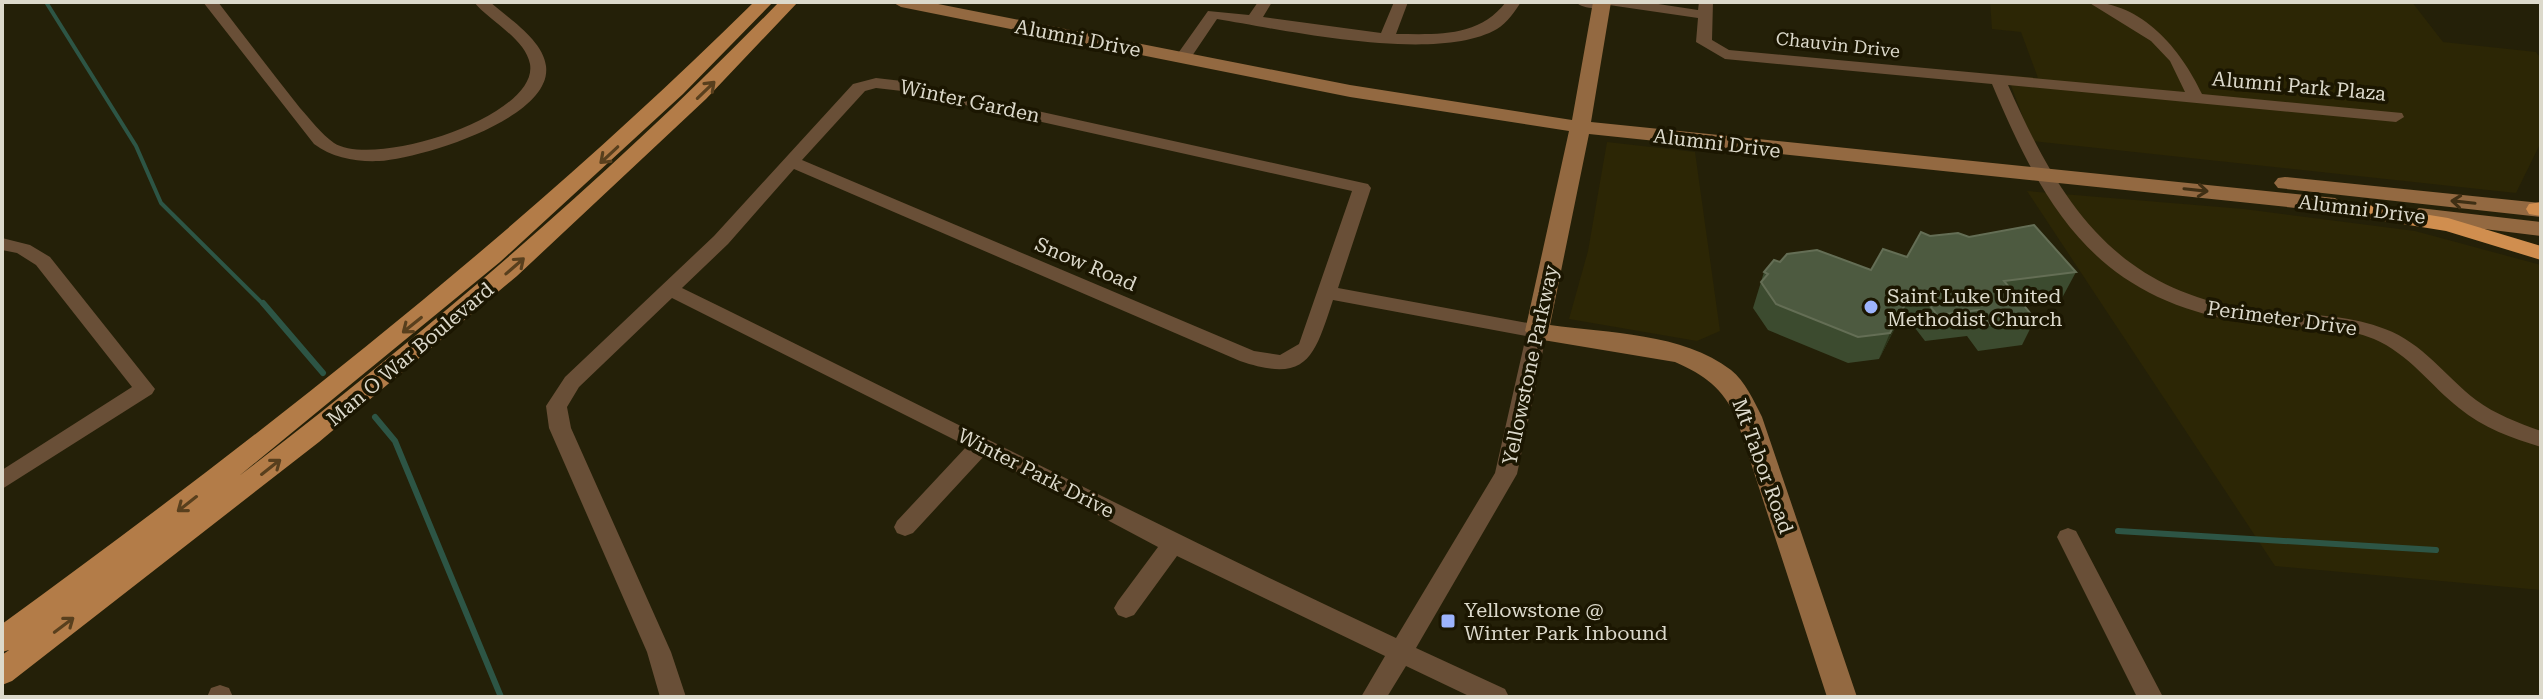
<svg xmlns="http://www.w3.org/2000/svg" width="2543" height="699" viewBox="0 0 2543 699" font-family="'Roboto Serif',serif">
<rect width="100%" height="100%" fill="#242008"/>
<path fill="#2c2605" d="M 1990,2 L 2412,2 L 2443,42 L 2536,52 L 2541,59 L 2541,142 L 2516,193 L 2032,141 L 2007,75 L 2038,78 L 2021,32 L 1992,29 Z
M 1607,142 L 1695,152 L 1720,331 L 1697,341 L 1569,319 L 1588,251 Z
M 2027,191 L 2244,209 L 2415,231 L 2541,265 L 2541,590 L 2275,566 Z"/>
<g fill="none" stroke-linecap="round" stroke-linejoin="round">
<path stroke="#2d5545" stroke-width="4" d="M 46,2 L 136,146 L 161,203 L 264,305"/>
<path stroke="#2d5545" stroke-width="6" d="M 263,303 L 323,373
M 375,417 L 395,441 L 501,697
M 2118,531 L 2436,550"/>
<path fill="#694f37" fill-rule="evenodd" d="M 203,2 L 218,2 C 245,37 272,73 300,108 C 310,119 321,134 334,143 C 375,169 539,116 530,64 C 525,38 489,21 474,2 L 490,2 C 508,18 543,40 546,66 C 553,119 418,159 379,161 C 357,162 332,158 314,144 Z
M 1258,2 L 1272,2 L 1263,17 L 1381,33 L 1394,2 L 1408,2 L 1396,34 C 1438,34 1478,38 1506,2 L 1521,2 C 1515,11 1507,23 1497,29 C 1437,64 1284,30 1217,19 L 1188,62 L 1176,62 L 1174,59 L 1208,11 L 1249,15 Z
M 1576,2 L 1645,2 L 1698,10 L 1699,2 L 1713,2 L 1712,40 L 1729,50 L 2185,92 L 2170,61 L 2151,41 L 2088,2 C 2142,2 2181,49 2202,94 L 2402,113 L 2404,117 L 2396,122 L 2008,85 C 2058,198 2111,286 2242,308 C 2290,316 2339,311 2385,329 C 2423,343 2445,376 2476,400 C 2495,414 2518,423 2541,431 L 2541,447 C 2512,438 2483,428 2459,408 C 2430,385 2409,354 2374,339 C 2333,322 2286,329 2242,322 C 2096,298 2045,210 1992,84 L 1725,59 L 1696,42 L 1698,18 L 1609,5 C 1600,10 1582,9 1576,2 Z
M 876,78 L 902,81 L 1368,184 L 1371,188 L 1338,288 L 1544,326 L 1547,331 L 1517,474 L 1416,648 L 1505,689 L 1509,697 L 1471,697 L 1406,666 L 1387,697 L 1361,697 L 1385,656 L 1177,556 L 1134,615 L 1126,618 L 1118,615 L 1114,608 L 1118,601 L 1158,547 L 985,455 L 913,533 L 905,536 L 897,533 L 894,527 L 897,521 L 967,446 L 672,298 L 579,387 L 567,407 L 571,428 L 671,652 L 686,697 L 660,697 L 647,652 L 549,428 L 546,406 L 565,377 L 714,236 L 853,84 ZM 876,88 L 902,91 L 1352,191 L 1299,344 L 1280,355 L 1254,351 L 802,160 L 865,91 ZM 794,169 L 1240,361 C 1308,384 1314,357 1333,300 L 1526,336 L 1495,473 L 1396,638 C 1156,526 920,404 682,288 L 728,244 Z
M 2,238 L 30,245 L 50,257 L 155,389 L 152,394 L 2,489 L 2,470 L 132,387 L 36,265 L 17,253 L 2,250 Z
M 2068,528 L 2076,531 L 2163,697 L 2137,697 L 2057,537 L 2060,531 Z
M 220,685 L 229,688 L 233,697 L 207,697 L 211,688 Z"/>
<path fill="#936941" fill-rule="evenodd" d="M 892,2 L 928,2 L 1350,85 L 1572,120 L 1593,2 L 1611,2 L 1591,122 L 2335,198 L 2346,205 L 2335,212 L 1589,134 L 1550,325 C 1608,333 1683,333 1731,370 C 1745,381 1754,401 1762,417 L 1857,697 L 1827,697 L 1736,417 C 1722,388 1705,375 1675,362 L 1537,339 L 1525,331 L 1569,131 L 1350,97 L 901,7 Z
M 2285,177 L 2541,203 L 2541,217 L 2278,188 L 2274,183 L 2278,178 Z
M 2419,208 L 2541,222 L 2541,236 L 2411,220 L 2408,215 Z"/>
<path fill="#b37c48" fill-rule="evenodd" d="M 754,2 L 773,2 L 683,94 L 500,262 L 239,476 C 430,329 611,175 779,2 L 798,2 L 706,99 L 517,276 L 319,442 L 12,681 L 2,685 L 2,655 L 9,650 L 2,652 L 2,624 C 266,432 521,232 754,2 Z"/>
<path fill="#d08e4f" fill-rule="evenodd" d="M 2312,196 L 2448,218 L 2541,246 L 2541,260 L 2446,231 L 2304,208 L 2301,203 L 2304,198 Z
M 2541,202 L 2541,216 L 2529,214 L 2526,209 L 2529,204 Z"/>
</g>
<path fill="#3c4b2f" d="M 1930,236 L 2076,272 L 2062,298 L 2022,303 L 2035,319 L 2022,345 L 1978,351 L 1967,336 L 1925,341 L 1912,324 L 1896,326 L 1879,359 L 1848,363 L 1768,330 L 1753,308 L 1764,272 L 1780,262 L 1871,270 L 1907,257 Z"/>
<path fill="#2b3318" d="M 1907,301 L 1896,326 L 1879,359 L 1890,333 Z"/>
<path fill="#4d5a40" stroke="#646e55" stroke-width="2" d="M 2034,225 L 2076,272 L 2004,281 L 2035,319 L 1990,325 L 1979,310 L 1937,315 L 1924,298 L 1907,301 L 1890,333 L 1858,337 L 1776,304 L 1761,282 L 1768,274 L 1764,272 L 1774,260 L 1780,262 L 1787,254 L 1817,250 L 1871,270 L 1883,249 L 1907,257 L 1921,232 L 1930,236 L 1958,233 L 1969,237 Z"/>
<defs><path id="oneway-shaft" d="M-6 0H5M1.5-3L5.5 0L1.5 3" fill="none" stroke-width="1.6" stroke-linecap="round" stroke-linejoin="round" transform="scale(2)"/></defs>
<g stroke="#583f1d">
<use href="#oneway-shaft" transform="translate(706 90) rotate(-44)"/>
<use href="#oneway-shaft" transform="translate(609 155) rotate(137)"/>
<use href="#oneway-shaft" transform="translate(515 266) rotate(-41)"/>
<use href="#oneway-shaft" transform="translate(412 325) rotate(141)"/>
<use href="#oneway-shaft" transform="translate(271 467) rotate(-38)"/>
<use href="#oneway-shaft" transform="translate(187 504) rotate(142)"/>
<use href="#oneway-shaft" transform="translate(64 625) rotate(-37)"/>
</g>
<g stroke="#3f2f14">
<use href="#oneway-shaft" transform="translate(2196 190) rotate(6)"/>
<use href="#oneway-shaft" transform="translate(2463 202) rotate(-174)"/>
</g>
<g fill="#9db4fd" stroke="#1b1601" stroke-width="3">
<circle cx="1871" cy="307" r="8"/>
<rect x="1440" y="613" width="16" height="16" rx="4"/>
</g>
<g text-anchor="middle" stroke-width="7" stroke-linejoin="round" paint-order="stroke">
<g font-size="18" fill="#dcd9cb" stroke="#1b1601">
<text transform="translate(1838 45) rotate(6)" y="6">Chauvin Drive</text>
</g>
<g font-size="20" fill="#dcd9cb" stroke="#1b1601">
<text transform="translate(1078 38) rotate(11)" y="7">Alumni Drive</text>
<text transform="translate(2299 86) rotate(5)" y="7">Alumni Park Plaza</text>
<text transform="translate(970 101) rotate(12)" y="7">Winter Garden</text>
<text transform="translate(1717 143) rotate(7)" y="7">Alumni Drive</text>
<text transform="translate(2362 209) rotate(7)" y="7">Alumni Drive</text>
<text transform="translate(1086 264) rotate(23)" y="7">Snow Road</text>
<text transform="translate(2282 318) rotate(8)" y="7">Perimeter Drive</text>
<text transform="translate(410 354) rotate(-40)" y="7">Man O War Boulevard</text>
<text transform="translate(1530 365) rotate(-78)" y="7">Yellowstone Parkway</text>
<text transform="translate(1763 466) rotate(70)" y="7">Mt Tabor Road</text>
<text transform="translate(1036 473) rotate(27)" y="7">Winter Park Drive</text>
</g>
<g font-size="20" fill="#dcd9cb" stroke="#1b1601" text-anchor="start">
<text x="1887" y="303">Saint Luke United<tspan x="1887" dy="23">Methodist Church</tspan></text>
<text x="1464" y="617">Yellowstone @<tspan x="1464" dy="23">Winter Park Inbound</tspan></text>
</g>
</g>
<rect width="2543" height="699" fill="none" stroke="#dcd9cb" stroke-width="8"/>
</svg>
